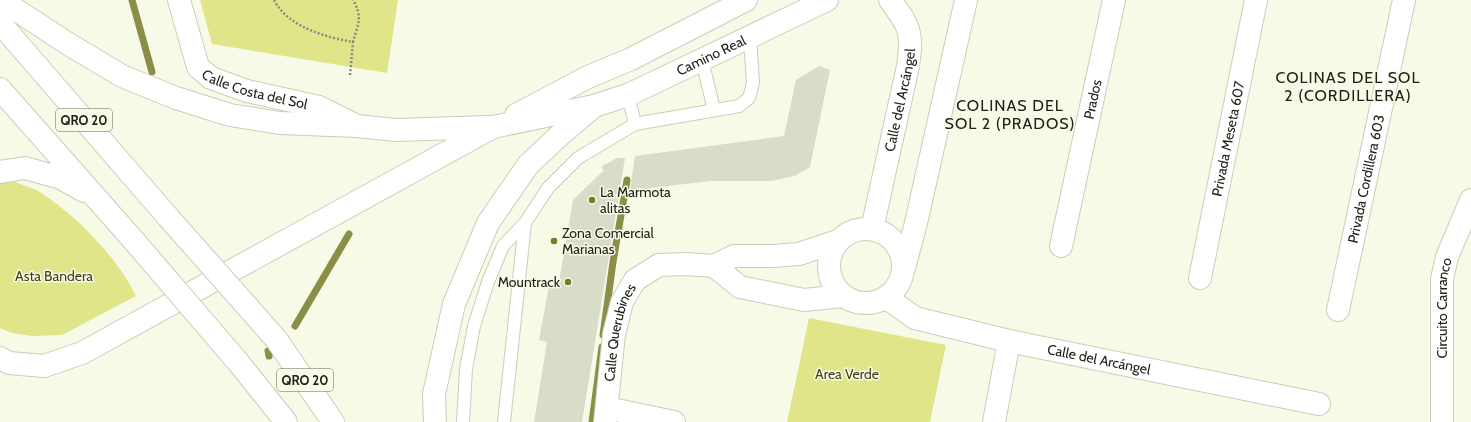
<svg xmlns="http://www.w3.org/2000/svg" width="1471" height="422" viewBox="0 0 1471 422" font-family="Cabin,sans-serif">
<rect width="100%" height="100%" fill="#f8fae8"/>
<path fill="#e1e58a" d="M 200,0 L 398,0 L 387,73 L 212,44 Z
M 9,180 C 19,184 31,187 40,192 C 77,216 117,257 136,296 L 62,335 L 32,336 L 12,333 L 0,328 L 0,183 Z
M 809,318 L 946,345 L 930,422 L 787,422 Z"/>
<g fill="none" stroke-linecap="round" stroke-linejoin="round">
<path stroke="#8b8e46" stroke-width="7" d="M 132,0 L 152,72
M 295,326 L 349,234
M 603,335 L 613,262 L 627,180
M 268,351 L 269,356
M 592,422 L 602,347"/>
</g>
<path fill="#dadcca" d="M 819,66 L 830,70 L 810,167 L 795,176 L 771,181 L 710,181 L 651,188 L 629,197 L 635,156 L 784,136 L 796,80 Z
M 617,158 L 625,158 L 582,422 L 534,422 L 547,342 L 539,340 L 549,286 L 558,288 L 573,200 L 603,171 L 602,166 Z"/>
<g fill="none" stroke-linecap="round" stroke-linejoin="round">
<g stroke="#cbcdbb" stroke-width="14">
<path id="service" d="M 702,60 L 714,110
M 635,124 L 739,106 L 749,98 L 753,83 L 750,37
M 463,422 L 466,369 L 474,326 L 488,282 L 503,246 L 525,223 L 548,188 L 578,158 L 635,124 L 628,95
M 504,422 L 525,223"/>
</g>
<g stroke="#cbcdbb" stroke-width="24">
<g id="minor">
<path id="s1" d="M 179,0 L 198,67 L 211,78 L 247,91 L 319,107 L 357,126"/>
<circle cx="866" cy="266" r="37"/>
<path id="s2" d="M 872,229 L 908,66 C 913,32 910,27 890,0"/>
<path id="s3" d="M 1061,246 L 1114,0"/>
<path d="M 714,266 L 740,287 L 804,300 L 843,296"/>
<path d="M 904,268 L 916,223 L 966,0"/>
<path id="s4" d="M 1200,278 L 1256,0"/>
<path id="s5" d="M 887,298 L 915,318 L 1009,341 L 1319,404"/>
<path id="s6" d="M 1338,310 L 1404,0"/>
<path d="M 607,408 L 674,422"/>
<path id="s7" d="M 605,422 L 614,334 L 622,302 L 635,280 L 659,265 L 685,264 L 714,266 L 734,256 L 772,256 L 799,254 L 838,241"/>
<path d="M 994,422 L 1009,341"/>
<path id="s8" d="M 1442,422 L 1442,279 L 1447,257 L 1471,200"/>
</g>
</g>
<g stroke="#cbcdbb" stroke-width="24">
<g id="tertiary">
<path d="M 516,115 L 588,77 L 631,59 L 746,0"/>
<path id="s9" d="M 493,127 L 594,106 L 628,95 L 827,0"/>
</g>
</g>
<g stroke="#cbcdbb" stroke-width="24">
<path id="trunk" d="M 1,0 L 70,45 L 122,76 L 176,98 L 230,115 L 280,123 L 357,126 L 396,130 L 488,127
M 0,23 L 168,217
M 0,89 L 135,242
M 0,172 L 25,168 L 61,178 L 84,191
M 276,339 L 333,422
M 0,358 L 9,363 L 44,366 L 82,353 L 493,127
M 238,362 L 286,422
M 435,422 L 434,394 L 454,304 L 488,223 L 528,165 L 561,134 L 594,106"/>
</g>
<path stroke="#8a8b7f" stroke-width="2.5" stroke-dasharray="2 2" stroke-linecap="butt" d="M 274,0 C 288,27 325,37 353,42 C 358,24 363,17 353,0
M 350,75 L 353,42"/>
<use href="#service" stroke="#fff" stroke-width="12"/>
<use href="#minor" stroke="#fff" stroke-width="22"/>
<use href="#tertiary" stroke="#fff" stroke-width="22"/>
<use href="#trunk" stroke="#fff" stroke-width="22"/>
<g stroke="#cbcdbb" stroke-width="24" stroke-linecap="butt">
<path id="trunk-bridge" d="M 168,217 L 276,339
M 135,242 L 238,362"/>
</g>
<use href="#trunk-bridge" stroke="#fff" stroke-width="22"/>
</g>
<g fill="#797c24" stroke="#f8fae8" stroke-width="1.5">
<circle cx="592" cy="200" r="4"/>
<circle cx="554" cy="241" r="4"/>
<circle cx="568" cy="282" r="4"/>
</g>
<g text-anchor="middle" stroke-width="3" stroke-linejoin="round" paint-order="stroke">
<g fill="#f8fae8" stroke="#626358" stroke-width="1">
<rect x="56" y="109" width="56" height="22" rx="3"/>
<rect x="277" y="369" width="56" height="22" rx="3"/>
</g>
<g font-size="13" font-weight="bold" fill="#21221b">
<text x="84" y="125">QRO 20</text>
<text x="305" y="385">QRO 20</text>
</g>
<g font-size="14" fill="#21221b" stroke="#f8fae8">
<text dy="5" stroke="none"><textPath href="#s9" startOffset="231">Camino Real</textPath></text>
<text dy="5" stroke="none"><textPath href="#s1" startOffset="132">Calle Costa del Sol</textPath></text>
<text dy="5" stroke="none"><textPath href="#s2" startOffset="132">Calle del Arcángel</textPath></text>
<text dy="5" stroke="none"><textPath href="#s3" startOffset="150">Prados</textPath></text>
<text dy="5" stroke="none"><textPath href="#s4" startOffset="142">Privada Meseta 607</textPath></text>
<text dy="5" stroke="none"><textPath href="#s6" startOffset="134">Privada Cordillera 603</textPath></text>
<text dy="5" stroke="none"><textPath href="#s8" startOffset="114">Circuito Carranco</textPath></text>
<text dy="5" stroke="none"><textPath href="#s7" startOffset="91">Calle Querubines</textPath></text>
<text dy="5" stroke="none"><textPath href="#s5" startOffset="223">Calle del Arcángel</textPath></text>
</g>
<g font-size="14" fill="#21221b" stroke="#f8fae8" text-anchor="start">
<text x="600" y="197">La Marmota<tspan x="600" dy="16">alitas</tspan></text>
<text x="562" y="238">Zona Comercial<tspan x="562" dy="16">Marianas</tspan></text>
<text x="560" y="287" text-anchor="end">Mountrack</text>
</g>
<g font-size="14" fill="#42431a" stroke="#f8fae8">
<text x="54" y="281">Asta Bandera</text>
<text x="847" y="379">Area Verde</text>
</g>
<g font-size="16" letter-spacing="1" fill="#21221b" stroke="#f8fae8">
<text x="1348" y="83">COLINAS DEL SOL<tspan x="1348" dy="18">2 (CORDILLERA)</tspan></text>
<text x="1010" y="111">COLINAS DEL<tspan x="1010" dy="18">SOL 2 (PRADOS)</tspan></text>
</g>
</g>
</svg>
